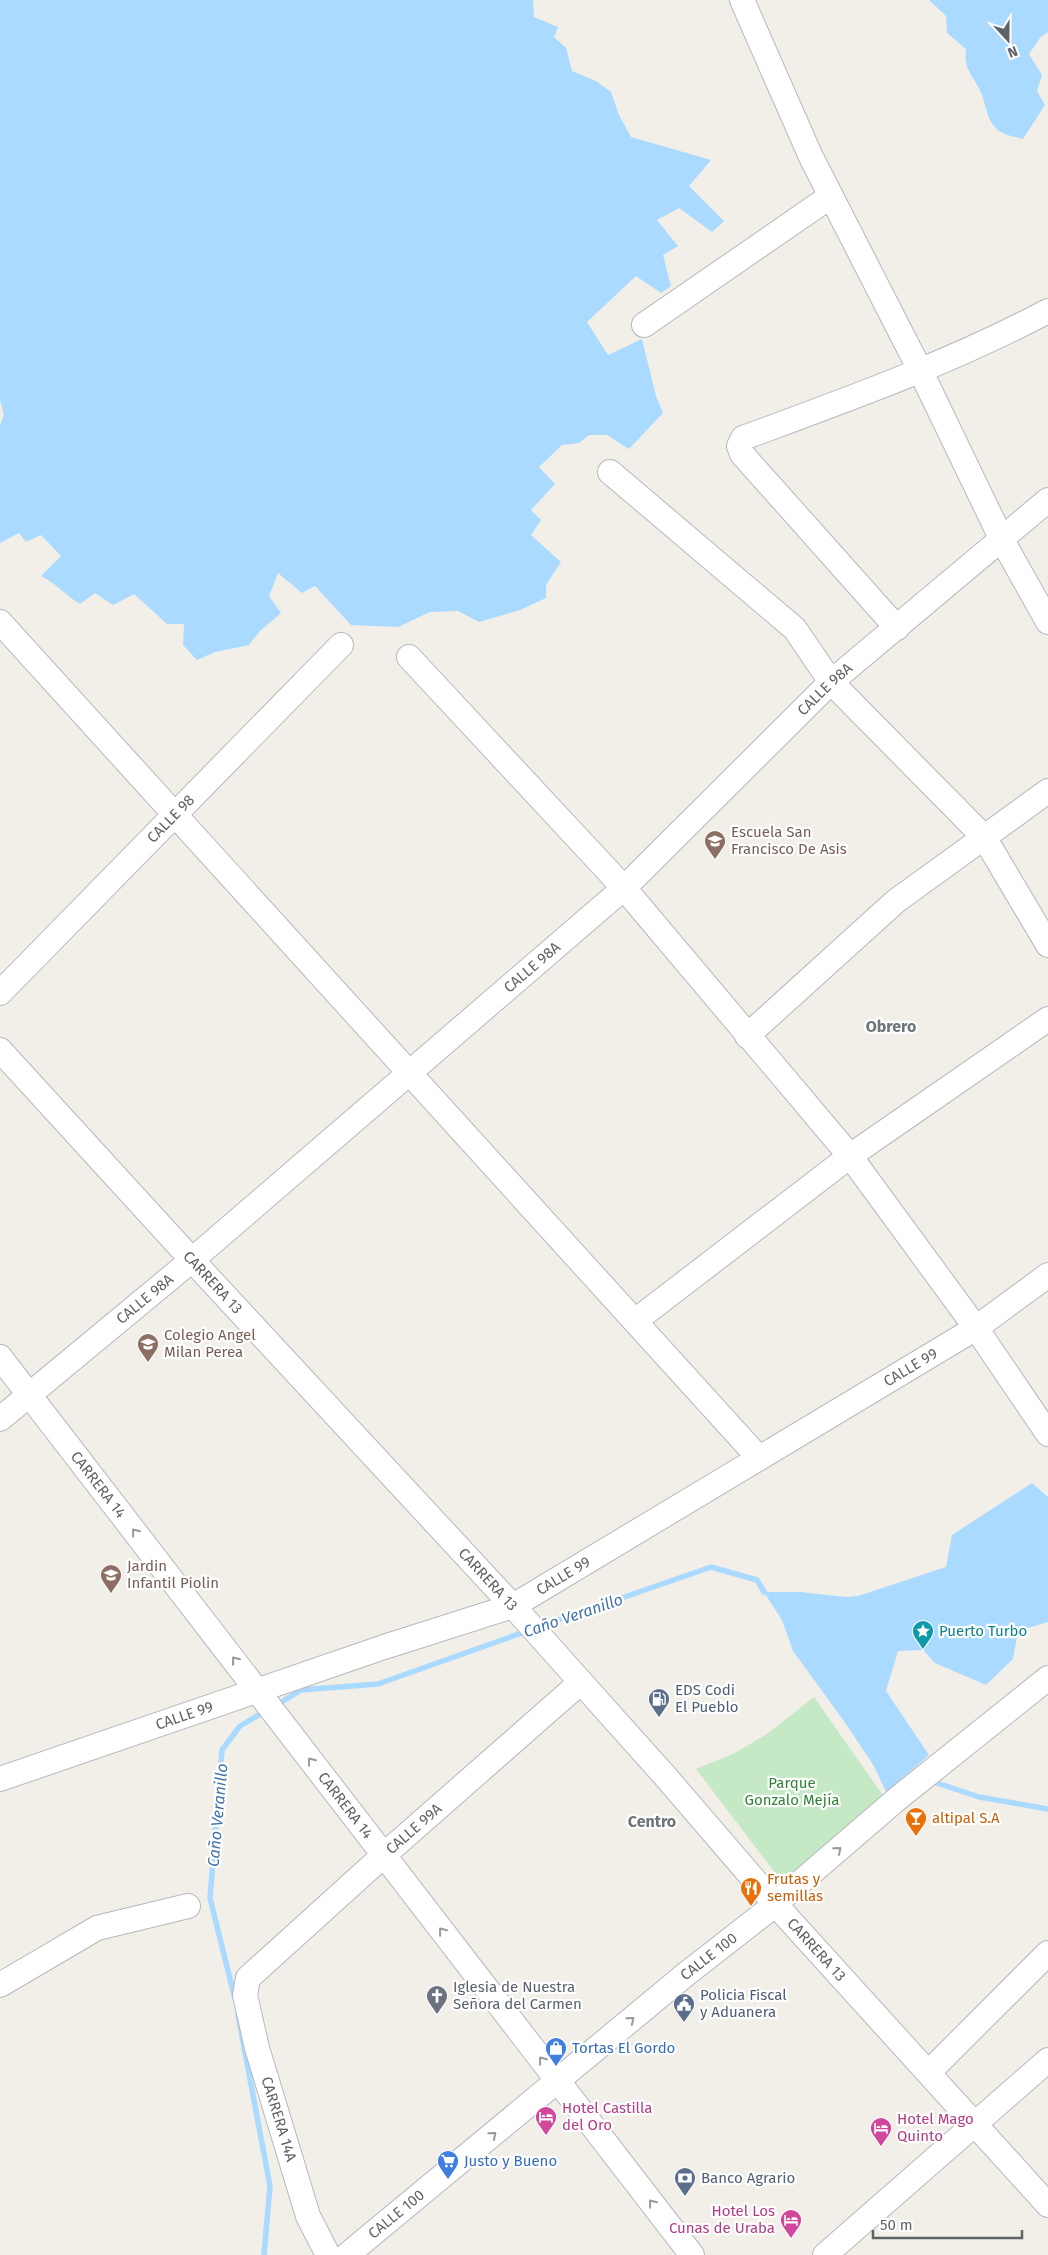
<svg xmlns="http://www.w3.org/2000/svg" width="1048" height="2255" viewBox="0 0 1048 2255" font-family="'Fira Sans',sans-serif">
<rect width="100%" height="100%" fill="#f1efe8"/>
<path fill="#c5e8c5" d="M 814,1697 L 884,1797 L 782,1882 L 696,1769 L 733,1754 L 767,1734 Z"/>
<path fill="#aadaff" d="M 0,0 L 533,0 L 534,17 L 558,27 L 554,37 L 566,48 L 572,71 L 596,81 L 611,92 L 619,115 L 631,137 L 711,160 L 689,186 L 724,221 L 712,232 L 679,208 L 657,220 L 678,246 L 663,255 L 671,286 L 661,293 L 636,276 L 587,322 L 608,355 L 642,339 L 656,396 L 663,413 L 629,449 L 607,435 L 589,435 L 579,443 L 562,445 L 539,467 L 555,484 L 531,510 L 541,520 L 531,535 L 561,562 L 546,585 L 546,598 L 520,610 L 479,622 L 458,611 L 430,612 L 398,627 L 351,625 L 315,586 L 302,593 L 278,573 L 269,596 L 281,613 L 260,631 L 249,645 L 215,652 L 197,660 L 183,645 L 184,624 L 167,624 L 134,594 L 113,605 L 95,593 L 80,604 C 66,596 56,583 41,576 L 61,556 L 41,535 L 26,542 L 19,533 L 0,543 L 0,425 L 4,415 L 0,400 Z
M 929,0 L 1048,0 L 1048,32 L 1040,38 L 1029,54 L 1042,75 L 1037,91 L 1045,105 L 1023,139 C 1017,137 1007,136 1001,132 C 987,123 987,109 982,95 C 975,77 963,71 966,49 L 947,33 L 946,16 Z
M 1032,1483 L 1048,1497 L 1048,1622 L 1018,1631 L 1013,1659 L 986,1685 L 935,1663 L 923,1650 L 898,1651 L 886,1691 L 929,1755 L 886,1792 L 874,1766 L 846,1724 L 793,1651 L 782,1620 L 764,1592 L 800,1592 L 846,1597 L 858,1596 L 946,1567 L 952,1535 Z"/>
<g fill="none" stroke-linecap="round" stroke-linejoin="round">
<path stroke="#aadaff" stroke-width="5.5" d="M 538,1627 L 711,1567 L 757,1580 L 764,1592
M 275,1706 L 301,1690 L 378,1684 L 527,1631
M 931,1781 L 979,1797 L 1048,1809
M 235,1999 L 210,1898 L 222,1750 L 240,1726 L 267,1710
M 238,2015 L 270,2186 L 264,2255"/>
<g stroke="#b5b8bc" stroke-width="26">
<g id="minor">
<path d="M 742,0 L 811,157 L 921,372 L 1002,540 L 1048,622"/>
<path d="M 644,325 L 831,196"/>
<path d="M 610,472 L 795,629 L 831,682 L 984,837 L 1048,945"/>
<path d="M 0,622 L 759,1458"/>
<path d="M 897,628 L 742,454 L 739,446 L 743,438 C 846,400 950,363 1048,311"/>
<path d="M 409,657 L 624,888 L 850,1156 L 976,1328 L 1048,1434"/>
<path id="s1" d="M 0,993 L 341,645"/>
<path d="M 747,1036 L 896,901 L 1048,791"/>
<path id="s2" d="M 0,1050 L 192,1260 L 521,1615 L 665,1776 L 775,1904 L 1048,2205"/>
<path d="M 635,1321 L 850,1156 L 1048,1019"/>
<path id="s3" d="M 0,1357 L 692,2255"/>
<path id="s4" d="M 0,1419 L 192,1260 L 624,888 L 831,682 L 1048,500"/>
<path id="s5" d="M 0,1779 L 384,1647 L 513,1606 L 976,1328 L 1048,1275"/>
<path d="M 0,1985 L 97,1928 L 188,1906"/>
<path d="M 929,2072 L 1048,1953"/>
<path id="s6" d="M 328,2255 L 308,2216 L 257,2048 L 245,1995 L 248,1978 L 384,1855 L 581,1682"/>
<path id="s7" d="M 347,2255 L 685,1975 L 767,1911 L 897,1799 L 1048,1678"/>
<path d="M 825,2255 L 1048,2060"/>
</g>
</g>
<use href="#minor" stroke="#fff" stroke-width="24"/>
</g>
<defs><path id="oneway-chevron" d="M-2-3.5L2.5 0L-2 3.5" fill="none" stroke-width="1.6" stroke-linecap="round" stroke-linejoin="round" transform="scale(1.25)"/></defs>
<g stroke="#979a9d">
<use href="#oneway-chevron" transform="translate(135 1532) rotate(-128)"/>
<use href="#oneway-chevron" transform="translate(235 1660) rotate(-128)"/>
<use href="#oneway-chevron" transform="translate(311 1761) rotate(-128)"/>
<use href="#oneway-chevron" transform="translate(838 1850) rotate(-41)"/>
<use href="#oneway-chevron" transform="translate(442 1931) rotate(-128)"/>
<use href="#oneway-chevron" transform="translate(631 2020) rotate(-40)"/>
<use href="#oneway-chevron" transform="translate(542 2060) rotate(-128)"/>
<use href="#oneway-chevron" transform="translate(493 2135) rotate(-40)"/>
<use href="#oneway-chevron" transform="translate(652 2203) rotate(-128)"/>
</g>
<defs>
<g id="school-pin" transform="scale(1.125)"><path d="M0 17L-7.5 6A9.5 9.5 0 1 1 7.5 6Z" fill="#8d6e63" stroke="#fff"/><path d="M0-5L7-2L0 1L-7-2ZM-4 1L0 2.5L4 1V4Q0 6-4 4Z" fill="#fff"/></g>
<g id="sight-pin" transform="scale(1.125)"><path d="M0 17L-7.5 6A9.5 9.5 0 1 1 7.5 6Z" fill="#0f9aa8" stroke="#fff"/><path d="M0-6L1.8-2.2L6-1.7L2.9 1.2L3.7 5.4L0 3.3L-3.7 5.4L-2.9 1.2L-6-1.7L-1.8-2.2Z" fill="#fff"/></g>
<g id="fuel-pin" transform="scale(1.125)"><path d="M0 17L-7.5 6A9.5 9.5 0 1 1 7.5 6Z" fill="#5c6f8a" stroke="#fff"/><path d="M-5.5-6h7V0h2V4h1.3V-2.5L3-4.5l.8-.8L6-3V5H2.5V1h-1V6h-7ZM-4.2-4.7v3.2H.2V-4.7Z" fill="#fff"/></g>
<g id="bar-pin" transform="scale(1.125)"><path d="M0 17L-7.5 6A9.5 9.5 0 1 1 7.5 6Z" fill="#e8710a" stroke="#fff"/><path d="M-6-5H6L.8 .8V4.5H3.5V6h-7V4.5H-.8V.8Z" fill="#fff"/></g>
<g id="restaurant-pin" transform="scale(1.125)"><path d="M0 17L-7.5 6A9.5 9.5 0 1 1 7.5 6Z" fill="#e8710a" stroke="#fff"/><path d="M-5-6h1v4h1v-4h1v4h1v-4h1v5L-1.5 .5V6h-2V.5L-5-1ZM5-6V6H3V1.5H1.5Q1.5-4 5-6Z" fill="#fff"/></g>
<g id="church-pin" transform="scale(1.125)"><path d="M0 17L-7.5 6A9.5 9.5 0 1 1 7.5 6Z" fill="#6b7280" stroke="#fff"/><path d="M-1.2-6h2.4v3.5h3.3v2.4h-3.3V6h-2.4V-.1h-3.3v-2.4h3.3Z" fill="#fff"/></g>
<g id="civic-pin" transform="scale(1.125)"><path d="M0 17L-7.5 6A9.5 9.5 0 1 1 7.5 6Z" fill="#5c6f8a" stroke="#fff"/><path d="M-.6-6.5H3V-4.5H.6V-3L4-1V1h2V6H-6V1h2V-1L-.6-3ZM-1.2 2.5V6h2.4V2.5Z" fill="#fff"/></g>
<g id="shop-pin" transform="scale(1.125)"><path d="M0 17L-7.5 6A9.5 9.5 0 1 1 7.5 6Z" fill="#3f7fe0" stroke="#fff"/><path d="M-5-2.5h2.3a2.7 3.5 0 0 1 5.4 0H5L5.5 6h-11ZM-1.5-2.5h3a1.5 2.3 0 0 0-3 0Z" fill="#fff"/></g>
<g id="hotel-pin" transform="scale(1.125)"><path d="M0 17L-7.5 6A9.5 9.5 0 1 1 7.5 6Z" fill="#d1479c" stroke="#fff"/><path d="M-6-4.5h1.5V1H6V5H4.5V3h-9V5H-6ZM-4 0a1.8 1.8 0 1 1 3.6 0ZM.5 0V-2.5h3Q6-2.5 6 0Z" fill="#fff"/></g>
<g id="supermarket-pin" transform="scale(1.125)"><path d="M0 17L-7.5 6A9.5 9.5 0 1 1 7.5 6Z" fill="#3f7fe0" stroke="#fff"/><path d="M-6-5.5h2.5l.6 2H6L4.5 2H-2.5L-4.4-4H-6ZM-1.5 3.2a1.3 1.3 0 1 0 .1 0ZM3 3.2a1.3 1.3 0 1 0 .1 0Z" fill="#fff"/></g>
<g id="bank-pin" transform="scale(1.125)"><path d="M0 17L-7.5 6A9.5 9.5 0 1 1 7.5 6Z" fill="#5c6f8a" stroke="#fff"/><path d="M-6-4H6V4H-6ZM0-2.3a2.3 2.3 0 1 0 0 4.6a2.3 2.3 0 1 0 0-4.6Z" fill="#fff"/></g>
</defs>
<g fill-rule="evenodd">
<use href="#school-pin" x="715" y="841"/>
<use href="#school-pin" x="148" y="1344"/>
<use href="#school-pin" x="111" y="1575"/>
<use href="#sight-pin" x="923" y="1631"/>
<use href="#fuel-pin" x="659" y="1699"/>
<use href="#bar-pin" x="916" y="1818"/>
<use href="#restaurant-pin" x="751" y="1888"/>
<use href="#church-pin" x="437" y="1996"/>
<use href="#civic-pin" x="684" y="2004"/>
<use href="#shop-pin" x="556" y="2048"/>
<use href="#hotel-pin" x="546" y="2117"/>
<use href="#hotel-pin" x="881" y="2128"/>
<use href="#supermarket-pin" x="448" y="2161"/>
<use href="#bank-pin" x="685" y="2178"/>
<use href="#hotel-pin" x="791" y="2220"/>
</g>
<g text-anchor="middle" stroke-width="4.5" stroke-linejoin="round" paint-order="stroke">
<g font-size="15" fill="#5f6368" stroke="#fff">
<text dy="5" stroke="none"><textPath href="#s4" startOffset="1102">CALLE 98A</textPath></text>
<text dy="5" stroke="none"><textPath href="#s1" startOffset="244">CALLE 98</textPath></text>
<text dy="5" stroke="none"><textPath href="#s4" startOffset="698">CALLE 98A</textPath></text>
<text dy="5" stroke="none"><textPath href="#s2" startOffset="315">CARRERA 13</textPath></text>
<text dy="5" stroke="none"><textPath href="#s4" startOffset="188">CALLE 98A</textPath></text>
<text dy="5" stroke="none"><textPath href="#s5" startOffset="1005">CALLE 99</textPath></text>
<text dy="5" stroke="none"><textPath href="#s3" startOffset="161">CARRERA 14</textPath></text>
<text dy="5" stroke="none"><textPath href="#s5" startOffset="600">CALLE 99</textPath></text>
<text dy="5" stroke="none"><textPath href="#s2" startOffset="720">CARRERA 13</textPath></text>
<text dy="5" stroke="none"><textPath href="#s5" startOffset="195">CALLE 99</textPath></text>
<text dy="5" stroke="none"><textPath href="#s3" startOffset="566">CARRERA 14</textPath></text>
<text dy="5" stroke="none"><textPath href="#s6" startOffset="514">CALLE 99A</textPath></text>
<text dy="5" stroke="none"><textPath href="#s2" startOffset="1215">CARRERA 13</textPath></text>
<text dy="5" stroke="none"><textPath href="#s7" startOffset="469">CALLE 100</textPath></text>
<text transform="translate(279 2119) rotate(73)" y="5">CARRERA 14A</text>
<text dy="5" stroke="none"><textPath href="#s7" startOffset="64">CALLE 100</textPath></text>
</g>
<g font-size="15" fill="#785e54" stroke="#fff" text-anchor="start">
<text x="731" y="837">Escuela San<tspan x="731" dy="17">Francisco De Asis</tspan></text>
<text x="164" y="1340">Colegio Angel<tspan x="164" dy="17">Milan Perea</tspan></text>
<text x="127" y="1571">Jardin<tspan x="127" dy="17">Infantil Piolin</tspan></text>
</g>
<g font-size="15" fill="#0d838f" stroke="#fff" text-anchor="start">
<text x="939" y="1636">Puerto Turbo</text>
</g>
<g font-size="15" fill="#4e5e75" stroke="#fff" text-anchor="start">
<text x="675" y="1695">EDS Codi<tspan x="675" dy="17">El Pueblo</tspan></text>
<text x="700" y="2000">Policia Fiscal<tspan x="700" dy="17">y Aduanera</tspan></text>
<text x="701" y="2183">Banco Agrario</text>
</g>
<g font-size="15" fill="#348238" stroke="#fff">
<text x="792" y="1788">Parque<tspan x="792" dy="17">Gonzalo Mejía</tspan></text>
</g>
<g font-size="15" fill="#c56008" stroke="#fff" text-anchor="start">
<text x="932" y="1823">altipal S.A</text>
<text x="767" y="1884">Frutas y<tspan x="767" dy="17">semillas</tspan></text>
</g>
<g font-size="15" fill="#5b616d" stroke="#fff" text-anchor="start">
<text x="453" y="1992">Iglesia de Nuestra<tspan x="453" dy="17">Señora del Carmen</tspan></text>
</g>
<g font-size="15" fill="#366cbe" stroke="#fff" text-anchor="start">
<text x="572" y="2053">Tortas El Gordo</text>
<text x="464" y="2166">Justo y Bueno</text>
</g>
<g font-size="15" fill="#b23c85" stroke="#fff" text-anchor="start">
<text x="562" y="2113">Hotel Castilla<tspan x="562" dy="17">del Oro</tspan></text>
<text x="897" y="2124">Hotel Mago<tspan x="897" dy="17">Quinto</tspan></text>
<text x="775" y="2216" text-anchor="end">Hotel Los<tspan x="775" dy="17">Cunas de Uraba</tspan></text>
</g>
<g font-size="16" font-weight="bold" fill="#70757a" stroke="#fff">
<text x="891" y="1032">Obrero</text>
<text x="652" y="1827">Centro</text>
</g>
<g font-size="16" font-style="italic" fill="#4174aa" stroke="#fff">
<text transform="translate(573 1615) rotate(-19)" y="6">Caño Veranillo</text>
<text transform="translate(217 1815) rotate(-85)" y="6">Caño Veranillo</text>
</g>
</g>
<g transform="translate(1008 40) rotate(159)" stroke="#ffffff" stroke-width="4" paint-order="stroke">
<path d="M0-4L9 19L0 12L-9 19Z" fill="#5f6368"/>
<text y="-8" font-size="14" font-weight="bold" text-anchor="middle" fill="#5f6368">N</text>
</g>
<path d="M873 2230v8h149v-8" fill="none" stroke="#5f6368" stroke-width="2.5"/>
<text x="880" y="2230" font-size="15" fill="#5f6368" stroke="#ffffff" stroke-width="4" paint-order="stroke">50 m</text>
</svg>
